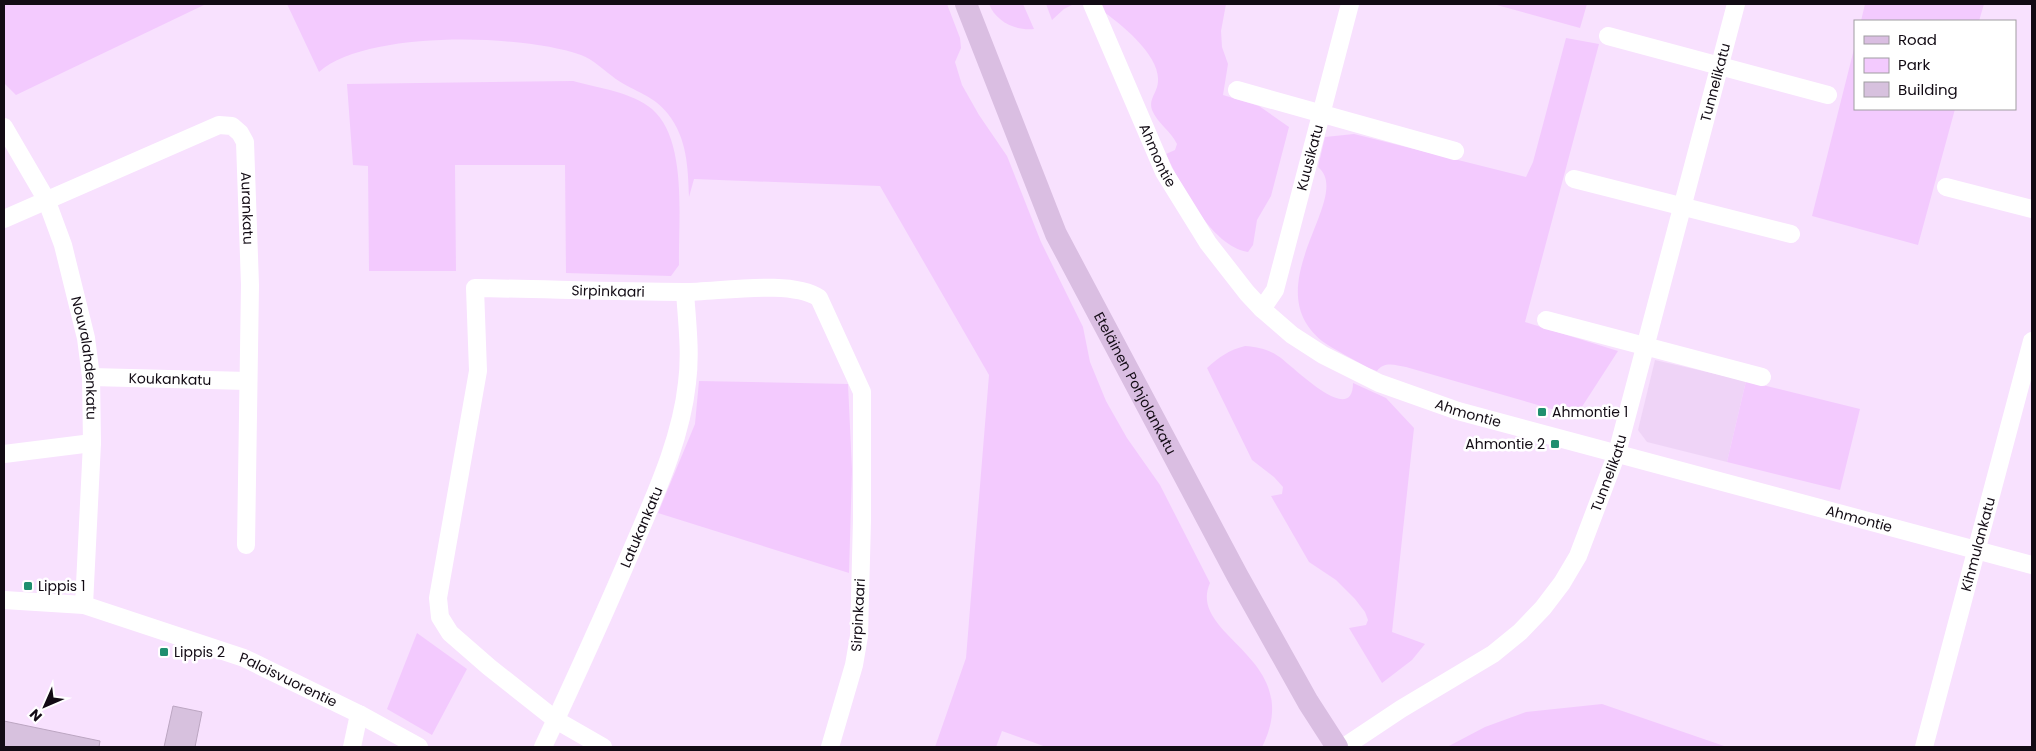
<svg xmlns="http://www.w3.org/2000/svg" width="2036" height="751" viewBox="0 0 2036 751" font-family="Poppins,sans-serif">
<rect width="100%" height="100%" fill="#f8e1fe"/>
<path fill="#efd4f7" d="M 1655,360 L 1746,381 L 1727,462 L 1647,442 L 1638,430 Z"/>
<path fill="#f3cafe" d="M 4,4 L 206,4 L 16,95 L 4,83 Z
M 287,4 L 947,4 L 960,38 L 961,48 L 955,62 L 962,85 L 979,115 L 1007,156 L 1041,242 L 1083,327 L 1090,362 L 1106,401 L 1127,438 L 1160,485 L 1210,583 C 1186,637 1307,657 1262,747 L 1046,747 L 1002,731 L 996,747 L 935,747 L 966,658 L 989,375 L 880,186 L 694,179 L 689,197 C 688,167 687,138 668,114 C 652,93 630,91 612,76 C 601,68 594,60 581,55 C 524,34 366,30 319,72 Z
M 989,4 L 1023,4 L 1034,29 C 1016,31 996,22 989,4 Z
M 1046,4 L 1074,4 L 1064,9 L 1052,20 Z
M 1100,4 L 1226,4 L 1221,31 L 1222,47 L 1228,64 L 1223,95 L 1259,106 L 1289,127 L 1271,196 L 1257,220 L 1253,245 L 1248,252 C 1211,246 1180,184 1166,154 L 1175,150 L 1177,144 C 1171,131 1158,124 1152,110 C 1148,99 1158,92 1158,81 C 1160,55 1120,23 1101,10 Z
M 1493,4 L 1587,4 L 1580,28 Z
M 1865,4 L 1984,4 L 1979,21 L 1861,21 Z
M 1566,38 L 1599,44 L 1525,322 L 1618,351 L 1576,416 L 1406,367 C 1395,365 1384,361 1377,371 L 1368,368 C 1354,359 1336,351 1322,341 C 1254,286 1355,197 1318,167 L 1325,137 L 1354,134 L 1526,177 L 1533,162 Z
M 1855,45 L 1855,109 L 1955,109 L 1918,245 L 1812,216 Z
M 573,81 C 598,88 632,92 652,109 C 688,140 678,221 679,265 L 671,276 L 566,273 L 565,165 L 455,165 L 456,271 L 369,271 L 368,166 L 353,165 L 347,84 Z
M 1245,346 C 1257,347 1268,349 1278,356 C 1290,363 1353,429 1353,383 L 1386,398 L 1414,428 L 1392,632 L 1425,644 L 1412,660 L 1382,683 L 1349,628 L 1366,625 L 1368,620 L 1365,612 L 1355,599 L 1336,580 L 1309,562 L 1271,496 L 1282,494 L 1283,487 L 1274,477 L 1252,460 L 1207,368 C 1219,357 1229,350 1245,346 Z
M 699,381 L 848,384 L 852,470 L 849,573 L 658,513 L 695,424 Z
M 1746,381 L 1860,409 L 1840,490 L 1727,462 Z
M 417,633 L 467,669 L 432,735 L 387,709 Z
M 1602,704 L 1727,747 L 1447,747 L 1485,727 L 1526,712 Z"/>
<path fill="#d7c1de" stroke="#bca6c2" d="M 173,706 L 202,712 L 195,747 L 164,747 Z
M 4,721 L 100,741 L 99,747 L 4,747 Z"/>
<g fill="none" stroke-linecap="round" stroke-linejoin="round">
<g stroke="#fff" stroke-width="18">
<path id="s1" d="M 1092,4 L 1164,172 L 1208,243 L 1247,293 L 1262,309 L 1292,335 L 1323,355 L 1379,383 L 1458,411 L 2032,565"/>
<path d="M 1608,36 L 1828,95"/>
<path d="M 1237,90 L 1455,151"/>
<path id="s2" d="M 4,127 L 46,199 L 63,245 L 86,338 L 91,377 L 92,443 L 84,605"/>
<path d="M 1574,179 L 1791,234"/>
<path d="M 1946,187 L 2032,209"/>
<path id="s3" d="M 4,219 L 219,125 L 232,126 L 240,133 L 245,142 L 250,285 L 246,545"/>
<path id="s4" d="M 1262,309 L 1275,290 L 1350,4"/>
<path d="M 1546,320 L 1762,377"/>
<path id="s5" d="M 91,377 L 248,381"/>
<path d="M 4,454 L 92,443"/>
<path id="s6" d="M 4,600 L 84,605 L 244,658 L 359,714 L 419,747"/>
<path d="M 352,747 L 359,714"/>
<path id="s7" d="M 543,747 C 574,681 604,615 633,547 C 655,495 681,440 687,383 C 691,353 687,322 685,292"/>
<path id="s8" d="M 603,747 L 556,720 L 489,667 L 450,633 L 440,617 L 438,598 L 478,371 L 475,288 C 545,289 615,292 684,292 C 719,292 791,279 819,298 L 862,392 L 862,520 L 859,636 L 854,665 L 830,747"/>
<path id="s9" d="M 1344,747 L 1401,709 L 1493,654 L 1520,632 L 1543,608 L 1562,583 L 1578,556 L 1617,453 L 1736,4"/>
<path id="s10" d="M 1924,747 L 2032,341"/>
</g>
<path stroke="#dabee2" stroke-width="22" id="s11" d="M 966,4 L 1056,234 L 1237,575 L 1308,702 L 1337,747"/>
</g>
<g fill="#1f8f6f" stroke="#fff" stroke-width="2">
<rect x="1537" y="407" width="10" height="10" rx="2.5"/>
<rect x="1550" y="439" width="10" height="10" rx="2.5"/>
<rect x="23" y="581" width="10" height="10" rx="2.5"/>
<rect x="159" y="647" width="10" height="10" rx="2.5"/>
</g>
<g text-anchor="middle" stroke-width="5" stroke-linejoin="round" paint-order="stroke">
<g font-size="14" fill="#120b14" stroke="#fff">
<text dy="5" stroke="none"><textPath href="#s9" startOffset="800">Tunnelikatu</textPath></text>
<text dy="5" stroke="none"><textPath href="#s1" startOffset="165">Ahmontie</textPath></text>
<text dy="5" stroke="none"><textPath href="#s4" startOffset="160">Kuusikatu</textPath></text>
<text dy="5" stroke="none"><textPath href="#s3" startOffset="335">Aurankatu</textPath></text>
<text dy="5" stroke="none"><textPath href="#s8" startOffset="676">Sirpinkaari</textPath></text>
<text dy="5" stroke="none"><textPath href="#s2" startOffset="248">Nouvalahdenkatu</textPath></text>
<text dy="5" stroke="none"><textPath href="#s5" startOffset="79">Koukankatu</textPath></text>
<text dy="5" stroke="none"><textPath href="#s11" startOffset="416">Eteläinen Pohjolankatu</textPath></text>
<text dy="5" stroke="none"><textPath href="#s1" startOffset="585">Ahmontie</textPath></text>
<text dy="5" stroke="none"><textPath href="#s9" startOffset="395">Tunnelikatu</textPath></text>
<text dy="5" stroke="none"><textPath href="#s1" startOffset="990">Ahmontie</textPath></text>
<text dy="5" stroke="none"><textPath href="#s7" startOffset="241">Latukankatu</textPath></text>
<text dy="5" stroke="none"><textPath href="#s10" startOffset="210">Kihmulankatu</textPath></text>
<text transform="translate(858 615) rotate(-87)" y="5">Sirpinkaari</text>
<text dy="5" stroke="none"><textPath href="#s6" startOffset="298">Paloisvuorentie</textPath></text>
</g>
<g font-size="14" fill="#120b14" stroke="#fff" text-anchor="start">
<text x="1552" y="417">Ahmontie 1</text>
<text x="1545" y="449" text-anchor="end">Ahmontie 2</text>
<text x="38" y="591">Lippis 1</text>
<text x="174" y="657">Lippis 2</text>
</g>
</g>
<rect width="2036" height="751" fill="none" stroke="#120b14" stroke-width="10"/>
<rect x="1854" y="20" width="162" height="90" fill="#ffffff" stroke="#a09da1"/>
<rect x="1864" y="36" width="25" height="8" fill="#dabee2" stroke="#a09da1"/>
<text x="1898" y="45" font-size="15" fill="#120b14">Road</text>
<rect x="1864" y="58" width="25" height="15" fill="#f3cafe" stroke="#a09da1"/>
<text x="1898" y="70" font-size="15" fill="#120b14">Park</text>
<rect x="1864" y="82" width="25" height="15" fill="#d7c1de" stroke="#a09da1"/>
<text x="1898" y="95" font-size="15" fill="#120b14">Building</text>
<g transform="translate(45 706) rotate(225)" stroke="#ffffff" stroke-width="4" paint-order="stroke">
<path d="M0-4L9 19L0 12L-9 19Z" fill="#120b14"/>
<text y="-8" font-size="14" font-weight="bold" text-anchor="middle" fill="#120b14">N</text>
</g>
</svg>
